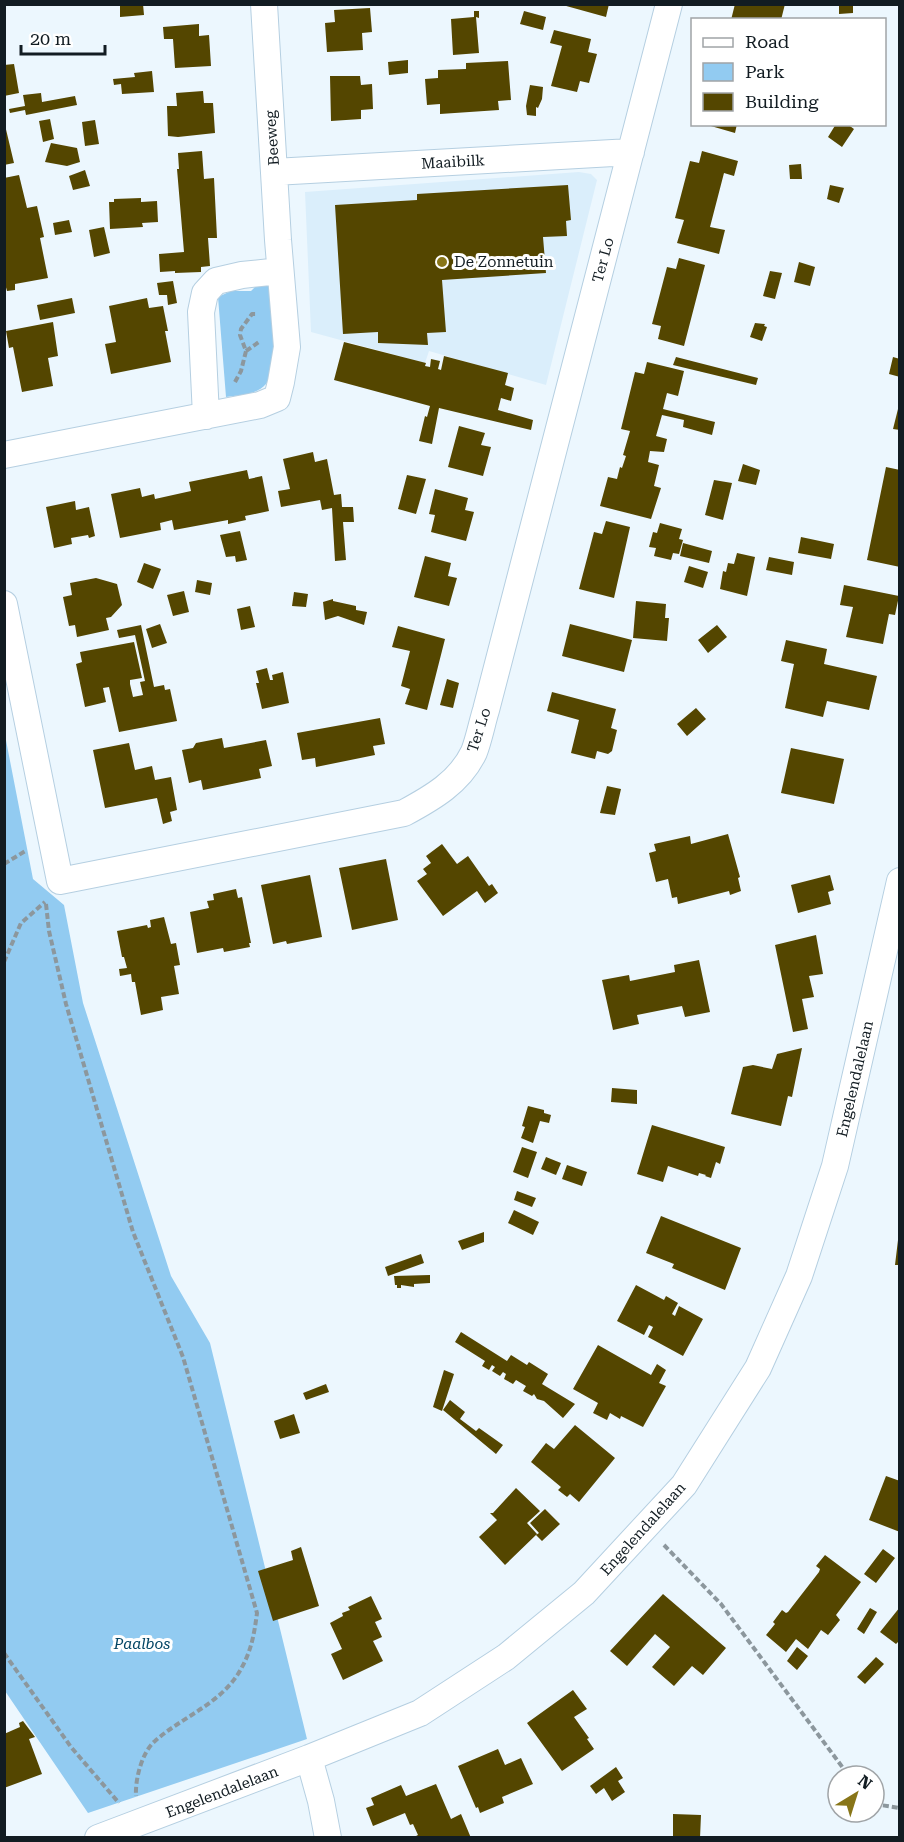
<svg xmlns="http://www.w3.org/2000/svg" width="904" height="1842" viewBox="0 0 904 1842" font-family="'Roboto Serif',serif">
<rect width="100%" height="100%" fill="#ecf7fe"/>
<path fill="#daeefb" d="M 579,172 L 591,174 L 597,180 L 546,385 L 429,351 L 425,363 L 311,332 L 305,192 Z"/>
<path fill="#92cbf1" d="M 262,280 L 271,286 C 273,305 277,372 266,384 C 257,395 239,395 226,397 L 218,297 L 231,291 L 251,291 Z
M 4,730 L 33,879 L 64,905 L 83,1003 L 171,1276 L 210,1343 L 307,1739 L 88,1813 L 5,1691 Z"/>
<path fill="#544600" d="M 120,4 L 143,4 L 144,15 L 120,17 Z
M 559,4 L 609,4 L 606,17 Z
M 735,4 L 785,4 L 781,20 L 731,20 Z
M 839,4 L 853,4 L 853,13 L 839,14 Z
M 370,8 L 372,32 L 362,33 L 363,50 L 327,52 L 325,23 L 335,22 L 334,10 Z
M 474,11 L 479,11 L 479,18 L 476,17 L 479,53 L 453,55 L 451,19 L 474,17 Z
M 524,11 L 546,17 L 543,30 L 520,24 Z
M 199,24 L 199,36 L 209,35 L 211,66 L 175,68 L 173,39 L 164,39 L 163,27 Z
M 554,30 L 591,39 L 588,52 L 597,54 L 589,83 L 580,81 L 577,92 L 551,86 L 562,46 L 550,43 Z
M 408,60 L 408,73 L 389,75 L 388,62 Z
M 508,61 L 511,100 L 498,101 L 499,110 L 440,114 L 440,104 L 427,105 L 425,79 L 438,78 L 438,70 L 466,69 L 466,63 Z
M 14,64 L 19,93 L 4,96 L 4,65 Z
M 152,71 L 154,92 L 122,94 L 121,84 L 114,85 L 113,79 L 135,77 L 134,73 Z
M 330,76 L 360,76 L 361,85 L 372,84 L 373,109 L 361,110 L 361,119 L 331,121 Z
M 530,85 L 543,87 L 542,99 L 538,108 L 536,107 L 536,116 L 527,115 L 526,106 Z
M 203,91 L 204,103 L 213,103 L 215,133 L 178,137 L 168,136 L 167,106 L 177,106 L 176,93 Z
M 41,93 L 42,102 L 75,96 L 77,105 L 26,115 L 25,110 L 10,113 L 9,109 L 25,106 L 23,95 Z
M 50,119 L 54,139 L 43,142 L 39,121 Z
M 95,120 L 99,144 L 85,146 L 82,122 Z
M 4,121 L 14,163 L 4,165 Z
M 704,124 L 737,124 L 735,133 Z
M 836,124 L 847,124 L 854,129 L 842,147 L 828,137 Z
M 51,143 L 77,148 L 80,162 L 67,166 L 45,162 Z
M 202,151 L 204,179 L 214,178 L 217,238 L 208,238 L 210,266 L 201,267 L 201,272 L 175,273 L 175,271 L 160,272 L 159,254 L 184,252 L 177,169 L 179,169 L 178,153 Z
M 702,151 L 738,161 L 734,176 L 724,173 L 710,227 L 725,230 L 719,254 L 677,243 L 684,220 L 675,218 L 690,161 L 699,163 Z
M 801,164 L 802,179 L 790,179 L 789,165 Z
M 85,170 L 90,186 L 73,190 L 69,176 Z
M 19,175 L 27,208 L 37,206 L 44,237 L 40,238 L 48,278 L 15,284 L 15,290 L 7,291 L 4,280 L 4,178 Z
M 568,185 L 571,220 L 566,221 L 567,236 L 543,237 L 546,273 L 442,280 L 446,332 L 427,333 L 428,345 L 378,343 L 378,332 L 343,334 L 335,205 L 417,200 L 417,194 Z
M 830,185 L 844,188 L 839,203 L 827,199 Z
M 141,198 L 141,202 L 157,201 L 158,222 L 142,223 L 143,227 L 110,229 L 109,202 L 114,202 L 114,199 Z
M 69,220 L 72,232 L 55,235 L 53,223 Z
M 104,227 L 110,253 L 94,257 L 89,230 Z
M 679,258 L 705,265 L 684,346 L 658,339 L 661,326 L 652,324 L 667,267 L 676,269 Z
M 799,262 L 815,267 L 810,286 L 794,282 Z
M 770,271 L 782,273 L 775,299 L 763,296 Z
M 173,281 L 177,303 L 168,305 L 167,295 L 159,295 L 157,283 Z
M 72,298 L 75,313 L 40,320 L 37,305 Z
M 147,298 L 149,308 L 163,306 L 168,331 L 165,331 L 171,362 L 111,374 L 105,344 L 116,342 L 109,306 Z
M 53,322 L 58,356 L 48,358 L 53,386 L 22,392 L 13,347 L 9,348 L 6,331 Z
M 755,323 L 765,324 L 764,326 L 767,327 L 762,341 L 750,337 Z
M 344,342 L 426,363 L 425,366 L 430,367 L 431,359 L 440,361 L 438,369 L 441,370 L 444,356 L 508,373 L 505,385 L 514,388 L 511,401 L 501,398 L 498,410 L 533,420 L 531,430 L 439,408 L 432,444 L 419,441 L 425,416 L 427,417 L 430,406 L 334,380 Z
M 676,357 L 758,378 L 756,385 L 673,365 Z
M 893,357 L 900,359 L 900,377 L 889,374 Z
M 647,362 L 684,371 L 678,396 L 667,393 L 663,409 L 715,422 L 712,435 L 683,427 L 684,420 L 662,415 L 656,436 L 667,439 L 664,452 L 650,451 L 648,462 L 659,465 L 654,486 L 661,488 L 651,519 L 600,506 L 608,477 L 617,479 L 620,467 L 622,468 L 626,456 L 623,455 L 630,431 L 621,429 L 635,372 L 644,374 Z
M 899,405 L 900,406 L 900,430 L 893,429 Z
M 459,426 L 485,433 L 481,445 L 491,447 L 483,476 L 448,467 Z
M 313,452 L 315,462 L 327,459 L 334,495 L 341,494 L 342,507 L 353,507 L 354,522 L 343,522 L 346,560 L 335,561 L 332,508 L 322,510 L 320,500 L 281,507 L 278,491 L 290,489 L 283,459 Z
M 743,464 L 760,470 L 756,485 L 738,481 Z
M 886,467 L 900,470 L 900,567 L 867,560 Z
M 247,470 L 249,479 L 262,476 L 269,511 L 245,516 L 246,520 L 228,524 L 228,520 L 174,530 L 172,520 L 160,523 L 161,530 L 120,538 L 111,494 L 140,488 L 142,497 L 154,494 L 155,499 L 191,491 L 189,482 Z
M 407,475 L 426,479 L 416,514 L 398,509 Z
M 714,480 L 732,483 L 723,520 L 705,515 Z
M 435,489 L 468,498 L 465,510 L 474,512 L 466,541 L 431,532 L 435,515 L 429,514 Z
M 75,501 L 76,510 L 89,507 L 95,536 L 89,538 L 88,535 L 71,538 L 72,544 L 54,548 L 46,507 Z
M 606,521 L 630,527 L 614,598 L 579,589 L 594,532 L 602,534 Z
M 660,523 L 682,529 L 679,539 L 683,540 L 679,554 L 673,553 L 671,560 L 654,556 L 656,548 L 649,547 L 653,532 L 657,533 Z
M 240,531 L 247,560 L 236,562 L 235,556 L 226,557 L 220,535 Z
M 801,537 L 834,544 L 831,559 L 798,553 Z
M 683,543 L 712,551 L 709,563 L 680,556 Z
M 737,553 L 755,557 L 747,596 L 720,589 L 723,571 L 726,572 L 728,563 L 734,564 Z
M 425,556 L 451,563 L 448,576 L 457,578 L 449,606 L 414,597 Z
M 769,557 L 794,562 L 792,575 L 766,570 Z
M 144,563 L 161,569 L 153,589 L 137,582 Z
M 689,566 L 708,572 L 703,588 L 684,582 Z
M 96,578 L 117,584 L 122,605 L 111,617 L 106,618 L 109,630 L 77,637 L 75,625 L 69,626 L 63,597 L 72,595 L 70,583 Z
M 197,580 L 212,583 L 210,595 L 195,592 Z
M 844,585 L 899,596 L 895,615 L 889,614 L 883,644 L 846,637 L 853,607 L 840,605 Z
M 184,591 L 189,612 L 173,616 L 167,595 Z
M 294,592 L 308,594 L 306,607 L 292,606 Z
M 333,599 L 333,601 L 356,606 L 356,610 L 367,612 L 364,625 L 338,616 L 325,620 L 323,602 Z
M 636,601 L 666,604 L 665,618 L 669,618 L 667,641 L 633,638 Z
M 250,606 L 255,627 L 241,630 L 237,609 Z
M 160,624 L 167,643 L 152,648 L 146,629 Z
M 570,624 L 632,640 L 624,672 L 562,656 Z
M 141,625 L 154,687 L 164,685 L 165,690 L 170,689 L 177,721 L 119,732 L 109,687 L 103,688 L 106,702 L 85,707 L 76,664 L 82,662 L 80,652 L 134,642 L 142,678 L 130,680 L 130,684 L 133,697 L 143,695 L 140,682 L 145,681 L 135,635 L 119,638 L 117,630 Z
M 717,625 L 727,637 L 708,653 L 698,640 Z
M 398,626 L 445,639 L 427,710 L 405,704 L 410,689 L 401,686 L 410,651 L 392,647 Z
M 786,640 L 827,649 L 824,664 L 877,676 L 869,710 L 827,701 L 823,717 L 785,708 L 794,664 L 781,661 Z
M 267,668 L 270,680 L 273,680 L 272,675 L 283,672 L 289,703 L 262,709 L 256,683 L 259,683 L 256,671 Z
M 447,679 L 459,683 L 453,708 L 440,705 Z
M 552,692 L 616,709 L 611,728 L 617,730 L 612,751 L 608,754 L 597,751 L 595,759 L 571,753 L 579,720 L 547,711 Z
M 696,708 L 706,719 L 687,736 L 677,724 Z
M 380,718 L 385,744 L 373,746 L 375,755 L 316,767 L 315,758 L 302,760 L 297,733 Z
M 222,738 L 224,748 L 266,740 L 272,766 L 259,769 L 261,778 L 203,790 L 201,780 L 189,783 L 182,750 L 193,748 L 196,743 Z
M 129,743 L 135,770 L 152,766 L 155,780 L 171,777 L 177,810 L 170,812 L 172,821 L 163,824 L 157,798 L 105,808 L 93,750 Z
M 791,748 L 844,759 L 834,804 L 781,793 Z
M 607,786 L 621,789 L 615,815 L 600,813 Z
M 728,834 L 740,877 L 738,878 L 741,891 L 730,895 L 729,891 L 678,904 L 677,897 L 672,898 L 668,879 L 656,882 L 649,853 L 656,851 L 654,844 L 690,836 L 691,844 Z
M 442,844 L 457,864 L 468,856 L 489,886 L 492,884 L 498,893 L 485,903 L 477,891 L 443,916 L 417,881 L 427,874 L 423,869 L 431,863 L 426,856 Z
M 386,859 L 398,920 L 352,930 L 339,868 Z
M 310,875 L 322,937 L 287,944 L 286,941 L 273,944 L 261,885 Z
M 830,875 L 834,890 L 828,892 L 831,904 L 798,913 L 791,885 Z
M 236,889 L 238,898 L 242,897 L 251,943 L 249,943 L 250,947 L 224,952 L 223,948 L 197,953 L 190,912 L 209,908 L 207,901 L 214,900 L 213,894 Z
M 164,917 L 171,944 L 176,943 L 180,965 L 174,966 L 179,994 L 161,997 L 163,1010 L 141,1015 L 135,982 L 132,982 L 131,974 L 120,976 L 119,969 L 127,968 L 124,957 L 122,957 L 117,931 L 147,925 L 148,928 L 151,927 L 150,920 Z
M 816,935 L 823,974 L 809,976 L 814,997 L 802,999 L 808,1029 L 793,1032 L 775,945 Z
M 699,960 L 710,1012 L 685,1017 L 682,1006 L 637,1015 L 639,1024 L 613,1030 L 602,980 L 629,975 L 630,981 L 675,972 L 674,965 Z
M 802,1048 L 792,1097 L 788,1096 L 781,1126 L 731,1114 L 743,1067 L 753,1065 L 772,1069 L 777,1054 Z
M 612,1088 L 637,1090 L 637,1104 L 611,1102 Z
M 528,1106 L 544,1110 L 544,1113 L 551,1115 L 549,1123 L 540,1121 L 533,1143 L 521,1138 L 525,1127 L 522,1126 Z
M 652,1125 L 725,1147 L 720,1164 L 716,1162 L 711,1178 L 705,1176 L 706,1175 L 699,1173 L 698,1176 L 668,1166 L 663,1182 L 637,1174 Z
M 522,1147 L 537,1152 L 528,1178 L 513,1172 Z
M 546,1157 L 561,1163 L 556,1175 L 541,1169 Z
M 567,1165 L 587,1172 L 582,1186 L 562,1179 Z
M 517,1191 L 536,1198 L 532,1207 L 514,1200 Z
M 514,1210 L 539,1222 L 533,1235 L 508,1223 Z
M 661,1216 L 741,1248 L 725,1290 L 672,1268 L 674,1264 L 646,1253 Z
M 484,1232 L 484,1242 L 462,1250 L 458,1241 Z
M 898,1240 L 900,1240 L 900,1265 L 895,1265 Z
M 421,1254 L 424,1263 L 388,1276 L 385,1267 Z
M 430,1275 L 430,1283 L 414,1284 L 414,1287 L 401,1285 L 401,1288 L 397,1288 L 397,1285 L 395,1285 L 394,1276 Z
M 636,1285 L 664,1300 L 666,1296 L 678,1303 L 672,1314 L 675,1316 L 679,1306 L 703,1319 L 683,1356 L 648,1337 L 653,1327 L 649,1325 L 644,1335 L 617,1321 Z
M 461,1332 L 507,1361 L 511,1355 L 527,1365 L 529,1362 L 548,1374 L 542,1384 L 575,1404 L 563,1418 L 544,1401 L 537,1399 L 534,1394 L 532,1396 L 523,1391 L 526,1386 L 516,1380 L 513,1384 L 504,1379 L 506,1374 L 503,1372 L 500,1376 L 492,1371 L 495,1367 L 492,1365 L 489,1370 L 482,1366 L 485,1361 L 455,1342 Z
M 598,1345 L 651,1375 L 657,1364 L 666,1370 L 659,1383 L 666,1386 L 643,1427 L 621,1416 L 620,1419 L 610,1413 L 607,1420 L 593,1413 L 598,1403 L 573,1389 Z
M 444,1370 L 454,1374 L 442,1411 L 433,1407 Z
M 326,1384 L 329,1392 L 306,1400 L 303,1393 Z
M 450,1400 L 465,1412 L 460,1419 L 476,1431 L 479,1428 L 503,1445 L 496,1454 L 443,1410 Z
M 294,1414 L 300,1433 L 280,1439 L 274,1421 Z
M 575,1425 L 615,1458 L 579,1502 L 570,1494 L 567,1497 L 558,1490 L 561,1487 L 531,1462 L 546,1443 L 554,1449 Z
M 886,1476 L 900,1481 L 900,1532 L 869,1520 Z
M 516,1488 L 540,1511 L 527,1523 L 537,1534 L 505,1565 L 479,1537 L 497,1520 L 490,1513 L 493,1513 Z
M 545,1509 L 560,1524 L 542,1541 L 536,1535 L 539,1533 L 530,1523 Z
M 301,1547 L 319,1606 L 273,1621 L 258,1571 L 293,1560 L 291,1551 Z
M 883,1549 L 895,1558 L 876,1583 L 864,1574 Z
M 825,1555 L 861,1582 L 836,1615 L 840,1620 L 828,1635 L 821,1630 L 808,1649 L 796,1639 L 786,1652 L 766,1635 L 775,1624 L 773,1622 L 782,1610 L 786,1613 L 788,1612 L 819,1572 L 820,1569 L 816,1566 Z
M 663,1594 L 726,1648 L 703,1675 L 692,1666 L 674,1686 L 652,1667 L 670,1647 L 655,1634 L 627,1666 L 610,1651 Z
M 371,1596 L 382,1619 L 375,1622 L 382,1637 L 373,1641 L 383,1661 L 343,1680 L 331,1654 L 342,1649 L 330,1623 L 343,1616 L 342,1613 L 350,1610 L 348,1607 Z
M 900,1607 L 900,1640 L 896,1644 L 880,1632 Z
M 870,1608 L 877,1612 L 864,1634 L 857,1629 Z
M 797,1647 L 808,1656 L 797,1670 L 787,1661 Z
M 876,1657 L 884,1664 L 865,1684 L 857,1677 Z
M 573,1690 L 587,1709 L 574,1717 L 589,1738 L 587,1739 L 594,1749 L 562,1771 L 527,1723 Z
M 23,1721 L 35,1737 L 29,1739 L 42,1774 L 4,1788 L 4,1734 L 20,1727 L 19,1723 Z
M 498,1749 L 505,1765 L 521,1758 L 533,1784 L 502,1797 L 504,1803 L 480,1813 L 478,1807 L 476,1808 L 458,1766 Z
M 616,1767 L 623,1778 L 618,1781 L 625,1792 L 612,1801 L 604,1788 L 596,1794 L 590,1786 Z
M 436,1784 L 451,1819 L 461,1814 L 471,1838 L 412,1838 L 418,1835 L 413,1824 L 410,1825 L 405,1813 L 373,1826 L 366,1808 L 374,1805 L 371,1798 L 401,1785 L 406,1796 Z
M 673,1814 L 701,1815 L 700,1838 L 673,1838 Z"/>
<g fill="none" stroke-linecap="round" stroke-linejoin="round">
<g stroke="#b5cfe1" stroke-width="28">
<path id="minor" d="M 274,172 L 631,152
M 206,416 L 201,312 L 205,293 L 216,281 L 242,275 L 280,271
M 4,455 L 260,405 L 277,398 L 281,382 L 287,347 L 278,240 L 264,4
M 4,604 L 60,881 L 404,813 C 432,798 460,782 474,752 C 479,739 482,723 486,710 L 669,4
M 309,1758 L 321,1801 L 328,1838
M 98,1838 L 309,1758 L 420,1713 L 506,1657 L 584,1593 L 684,1485 L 758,1368 L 799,1276 L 835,1166 L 900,881"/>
</g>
<path stroke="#8c979d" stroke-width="4" stroke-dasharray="6 3" stroke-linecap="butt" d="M 246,351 L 259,342
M 235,382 L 241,371 L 246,351 L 240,335 L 241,329 L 252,314 L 257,314
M 4,864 L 27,850
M 46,904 L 49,931 L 66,1004 L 133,1232 L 183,1357 L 257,1613 C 254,1636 251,1653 238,1674 C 218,1705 182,1717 155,1741 C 142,1752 135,1779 136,1796
M 4,962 L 21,923 L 45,902
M 664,1545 L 721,1604 L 849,1776
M 4,1653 L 71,1747 L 119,1803
M 874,1804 L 900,1808"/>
<use href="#minor" stroke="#fff" stroke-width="26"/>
</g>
<circle fill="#887518" stroke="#fff" stroke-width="2" cx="442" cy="262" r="6"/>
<g text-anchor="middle" stroke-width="6" stroke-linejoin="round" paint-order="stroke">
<g font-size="15" fill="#121c22" stroke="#fff">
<text transform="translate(272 138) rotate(-94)" y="5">Beeweg</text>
<text transform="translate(453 162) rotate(-3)" y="5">Maaibilk</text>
<text transform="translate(603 260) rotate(-75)" y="5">Ter Lo</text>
<text transform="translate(479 730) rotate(-72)" y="5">Ter Lo</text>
<text transform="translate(855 1079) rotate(-77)" y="5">Engelendalelaan</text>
<text transform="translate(643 1529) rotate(-48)" y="5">Engelendalelaan</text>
<text transform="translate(222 1792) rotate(-21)" y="5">Engelendalelaan</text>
</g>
<g font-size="15" fill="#121c22" stroke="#fff" text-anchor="start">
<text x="454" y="267">De Zonnetuin</text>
</g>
<g font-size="15" font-style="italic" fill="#024464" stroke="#fff">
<text x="142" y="1649">Paalbos</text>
</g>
</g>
<rect width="904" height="1842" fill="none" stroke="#121c22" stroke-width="12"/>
<rect x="691" y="18" width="195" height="108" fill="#ffffff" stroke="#a0a4a7" stroke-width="1.5"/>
<rect x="703" y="38" width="30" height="9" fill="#ffffff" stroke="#a0a4a7" stroke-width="1.5"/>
<text x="745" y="48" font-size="18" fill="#121c22">Road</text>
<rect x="703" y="63" width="30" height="18" fill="#92cbf1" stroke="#a0a4a7" stroke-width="1.5"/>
<text x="745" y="78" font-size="18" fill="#121c22">Park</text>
<rect x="703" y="93" width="30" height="18" fill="#544600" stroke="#a0a4a7" stroke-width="1.5"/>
<text x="745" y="108" font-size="18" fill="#121c22">Building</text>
<g transform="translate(856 1794) rotate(38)"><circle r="28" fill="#ffffff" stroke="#a0a4a7" stroke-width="1.5"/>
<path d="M0-4.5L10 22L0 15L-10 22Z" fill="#887518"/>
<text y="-9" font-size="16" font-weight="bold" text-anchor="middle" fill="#121c22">N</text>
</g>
<path d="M21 45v9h84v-9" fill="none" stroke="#121c22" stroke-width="3"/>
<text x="30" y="45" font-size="18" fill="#121c22" stroke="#ffffff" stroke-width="4.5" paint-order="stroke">20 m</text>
</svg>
